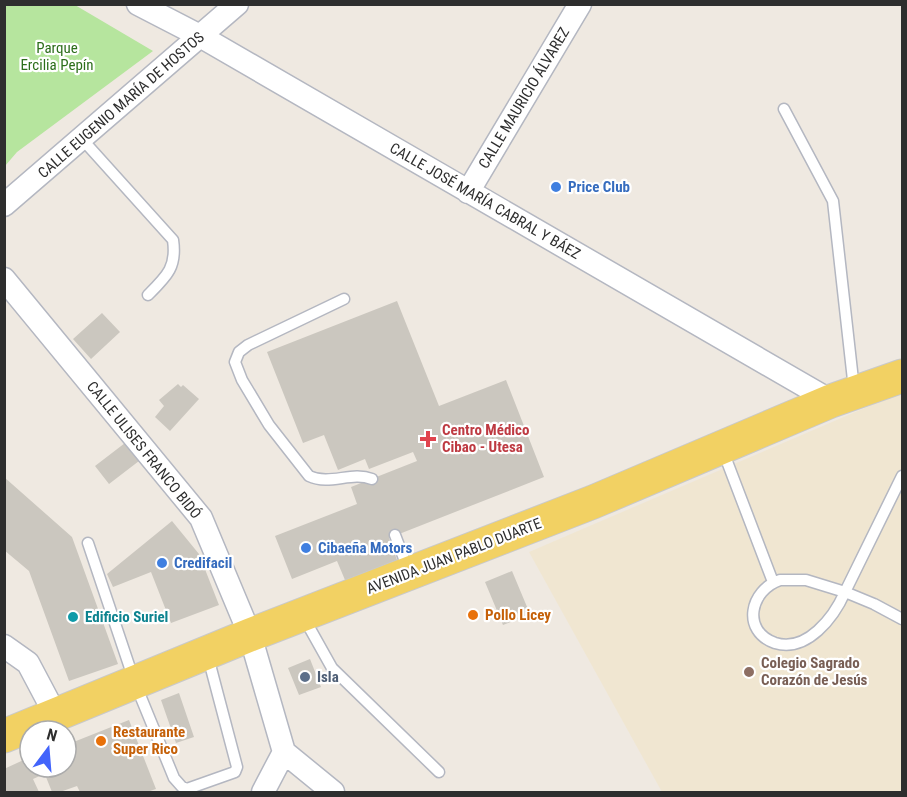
<svg xmlns="http://www.w3.org/2000/svg" width="907" height="797" viewBox="0 0 907 797" font-family="'Roboto Condensed',sans-serif">
<rect width="100%" height="100%" fill="#efe9e1"/>
<path fill="#f0e6d1" d="M 902,392 L 902,792 L 662,792 L 529,552 Z"/>
<path fill="#b6e59e" d="M 5,4 L 75,5 L 153,51 L 17,152 L 5,166 Z"/>
<path fill="#cbc7bf" d="M 397,301 L 439,406 L 506,380 L 544,477 L 389,538 L 397,560 L 345,580 L 337,561 L 292,579 L 275,536 L 357,504 L 351,487 L 417,461 L 413,452 L 369,469 L 365,459 L 338,470 L 324,435 L 303,443 L 267,352 Z
M 102,313 L 120,332 L 91,359 L 73,339 Z
M 178,384 L 181,387 L 183,385 L 199,399 L 170,431 L 155,417 L 164,406 L 159,400 Z
M 125,443 L 139,461 L 109,484 L 95,466 Z
M 4,477 L 72,537 L 118,664 L 69,681 L 29,571 L 4,550 Z
M 172,521 L 199,554 L 219,605 L 171,623 L 151,572 L 113,587 L 107,574 Z
M 512,571 L 530,614 L 503,625 L 485,582 Z
M 310,659 L 321,687 L 299,695 L 288,668 Z
M 179,693 L 194,737 L 176,743 L 161,700 Z
M 129,720 L 156,789 L 147,792 L 80,792 L 77,786 L 60,792 L 52,792 L 42,767 L 66,767 L 66,745 Z
M 30,757 L 30,767 L 38,767 L 42,775 L 33,779 L 39,792 L 4,792 L 4,769 Z"/>
<g fill="none" stroke-linecap="round" stroke-linejoin="round">
<g stroke="#b4b7c1" stroke-width="13">
<path id="lane" d="M 784,109 L 833,201 L 854,389
M 82,139 L 173,240 C 177,267 167,276 148,295
M 344,299 L 248,345 L 239,352 L 235,362 L 242,380 L 269,425 L 309,476 C 330,486 351,471 372,479
M 723,451 L 773,582
M 902,476 L 845,592 L 874,604 L 902,619
M 395,535 L 408,569
M 88,543 L 135,683 L 174,778 L 182,787 L 187,789 L 235,772 L 237,767 L 208,657
M 780,580 L 806,580 L 845,592 C 834,617 807,653 775,643 C 741,631 750,590 780,580 Z
M 304,618 L 332,668 L 439,772"/>
</g>
<g stroke="#b4b7c1" stroke-width="25">
<path id="street" d="M 138,4 L 200,36 L 831,401
M 468,192 L 580,4
M 4,205 L 237,4
M 4,279 L 201,518 L 250,635 L 284,752 L 333,792
M 4,646 L 28,663 L 55,714
M 263,792 L 284,752"/>
</g>
<g stroke="#c9c9c9" stroke-width="35">
<path id="primary" d="M 4,736 L 250,635 L 593,502 L 831,401 L 902,376"/>
</g>
<use href="#lane" stroke="#fff" stroke-width="10"/>
<use href="#street" stroke="#fff" stroke-width="22"/>
<use href="#primary" stroke="#f2d163" stroke-width="33"/>
</g>
<g fill="#3f7fe0" stroke="#fff" stroke-width="2">
<circle cx="556" cy="187" r="6"/>
<circle cx="306" cy="548" r="6"/>
<circle cx="162" cy="563" r="6"/>
</g>
<path fill="#e0444e" stroke="#fff" stroke-width="2" d="M425 430h6v6h6v6h-6v6h-6v-6h-6v-6h6z"/>
<g fill="#e8710a" stroke="#fff" stroke-width="2">
<circle cx="473" cy="615" r="6"/>
<circle cx="101" cy="741" r="6"/>
</g>
<circle fill="#0f9aa8" stroke="#fff" stroke-width="2" cx="73" cy="617" r="6"/>
<circle fill="#8d6e63" stroke="#fff" stroke-width="2" cx="749" cy="672" r="6"/>
<circle fill="#5c6f8a" stroke="#fff" stroke-width="2" cx="305" cy="677" r="6"/>
<g text-anchor="middle" stroke-width="4.5" stroke-linejoin="round" paint-order="stroke">
<g font-size="15" fill="#2c6e1b" stroke="#fff">
<text x="57" y="53">Parque<tspan x="57" dy="17">Ercilia Pepín</tspan></text>
</g>
<g font-size="15" fill="#2e2e2e" stroke="#fff">
<text transform="translate(524 98) rotate(-59)" y="5">CALLE MAURICIO ÁLVAREZ</text>
<text transform="translate(121 105) rotate(-41)" y="5">CALLE EUGENIO MARÍA DE HOSTOS</text>
<text transform="translate(485 201) rotate(30)" y="5">CALLE JOSÉ MARÍA CABRAL Y BÁEZ</text>
<text transform="translate(144 450) rotate(51)" y="5">CALLE ULISES FRANCO BIDÓ</text>
<text transform="translate(454 556) rotate(-21)" y="5">AVENIDA JUAN PABLO DUARTE</text>
</g>
<g font-size="15" font-weight="bold" fill="#366cbe" stroke="#fff" text-anchor="start">
<text x="568" y="192">Price Club</text>
<text x="318" y="553">Cibaeña Motors</text>
<text x="174" y="568">Credifacil</text>
</g>
<g font-size="15" font-weight="bold" fill="#be3a42" stroke="#fff" text-anchor="start">
<text x="442" y="435">Centro Médico<tspan x="442" dy="17">Cibao - Utesa</tspan></text>
</g>
<g font-size="15" font-weight="bold" fill="#c56008" stroke="#fff" text-anchor="start">
<text x="485" y="620">Pollo Licey</text>
<text x="113" y="737">Restaurante<tspan x="113" dy="17">Super Rico</tspan></text>
</g>
<g font-size="15" font-weight="bold" fill="#0d838f" stroke="#fff" text-anchor="start">
<text x="85" y="622">Edificio Suriel</text>
</g>
<g font-size="15" font-weight="bold" fill="#785e54" stroke="#fff" text-anchor="start">
<text x="761" y="668">Colegio Sagrado<tspan x="761" dy="17">Corazón de Jesús</tspan></text>
</g>
<g font-size="15" font-weight="bold" fill="#4e5e75" stroke="#fff" text-anchor="start">
<text x="317" y="682">Isla</text>
</g>
</g>
<rect width="907" height="797" fill="none" stroke="#2e2e2e" stroke-width="12"/>
<g transform="translate(48 749) rotate(16)"><circle r="28" fill="#ffffff" stroke="#ababab" stroke-width="1.5"/>
<path d="M0-4.5L10 22L0 15L-10 22Z" fill="#4264fb"/>
<text y="-9" font-size="16" font-weight="bold" text-anchor="middle" fill="#2e2e2e">N</text>
</g>
</svg>
